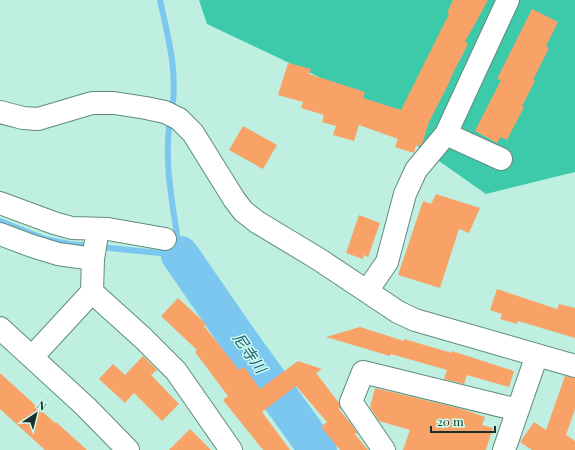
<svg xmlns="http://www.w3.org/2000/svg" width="575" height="450" viewBox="0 0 575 450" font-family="'Playfair Display','Noto Sans JP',serif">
<rect width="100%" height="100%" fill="#bfefe0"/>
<path fill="#3dcaaa" d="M 199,0 L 575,0 L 575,172 L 486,194 L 319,77 L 207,24 Z"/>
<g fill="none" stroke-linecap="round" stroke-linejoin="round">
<path stroke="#7cc7f0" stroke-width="6" d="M 160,0 C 168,37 178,72 172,110
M 0,221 L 45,239 L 69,244 L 180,255 C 174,210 163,165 170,119"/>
<path stroke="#7cc7f0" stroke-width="38" d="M 180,255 L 238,339 L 318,450"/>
</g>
<path fill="#f8a268" d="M 453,0 L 488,0 L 465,42 L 468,44 L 450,79 L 451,79 L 429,122 L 422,144 L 419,146 L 416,145 L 414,153 L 395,147 L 398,139 L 359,125 L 354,141 L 333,135 L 336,126 L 322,122 L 324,115 L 301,108 L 303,102 L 278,95 L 288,63 L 311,69 L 309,74 L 365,92 L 363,98 L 401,110 L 449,14 L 447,13 Z
M 532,9 L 558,22 L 546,46 L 549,48 L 533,80 L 535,81 L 522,106 L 524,107 L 507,140 L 501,137 L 497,143 L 475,131 L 501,80 L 497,79 Z
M 243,126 L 277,145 L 263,169 L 229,150 Z
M 436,194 L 480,208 L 469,233 L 459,229 L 440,288 L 398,275 L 423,201 L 431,204 Z
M 359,215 L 380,223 L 368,257 L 364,255 L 363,259 L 346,253 Z
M 497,289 L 557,309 L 559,304 L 575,308 L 575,338 L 518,321 L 517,324 L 500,319 L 502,314 L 490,310 Z
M 178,298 L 206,324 L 204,326 L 239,370 L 244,367 L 260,389 L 298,361 L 322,369 L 316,373 L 339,403 L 341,409 L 338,408 L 351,424 L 358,434 L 354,433 L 368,450 L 340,450 L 321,427 L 327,422 L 296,386 L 262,412 L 290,450 L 263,450 L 223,400 L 228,396 L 195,352 L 197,350 L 161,316 Z
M 360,327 L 404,341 L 404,339 L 452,353 L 452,351 L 514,371 L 509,387 L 467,375 L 464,384 L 444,379 L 447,370 L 391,354 L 390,356 L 326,337 Z
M 143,356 L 157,370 L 151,375 L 179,404 L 162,421 L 134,393 L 125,403 L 99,379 L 113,364 L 125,375 Z
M 0,373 L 55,423 L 56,422 L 87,450 L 45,450 L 0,409 Z
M 565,376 L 575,378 L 575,409 L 566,435 L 575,441 L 575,450 L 532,450 L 520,442 L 534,422 L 546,430 Z
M 375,388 L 462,409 L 485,417 L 482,425 L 493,428 L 486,450 L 403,450 L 410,430 L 379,421 L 370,407 Z
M 190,429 L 211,450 L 169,450 Z"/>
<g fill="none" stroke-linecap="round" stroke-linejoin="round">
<g stroke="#5f8c7f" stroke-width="24">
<path id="minor" d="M 0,112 L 23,118 L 38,119 L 92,103 L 114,103 L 146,108 L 165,112 L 179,119 L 193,133 L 234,199 L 243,211 L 257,222 L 320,260 L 398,312 L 415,320 L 575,366
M 446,134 L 501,159
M 0,203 L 54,223 L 72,228 L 108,229 L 165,239
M 0,234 L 32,246 L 58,254 L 93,259
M 367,291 L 387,262 L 405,194 L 416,170 L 446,134 L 508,0
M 92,292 L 144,339 L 176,371 L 231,450
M 0,328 L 86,407 L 128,450
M 32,357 L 92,292 L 93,259 L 98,229
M 384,450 L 351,402 L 363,372 L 518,410
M 504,450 L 537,355"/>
</g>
<use href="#minor" stroke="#fff" stroke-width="22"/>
</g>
<g text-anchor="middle" stroke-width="3" stroke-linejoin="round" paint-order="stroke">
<g font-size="15" font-style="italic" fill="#205976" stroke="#ccfded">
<text transform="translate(249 353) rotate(55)" y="5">尼寺川</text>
</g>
</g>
<g transform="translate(36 414) rotate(35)" stroke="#ccfded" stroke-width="3" paint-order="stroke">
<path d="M0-3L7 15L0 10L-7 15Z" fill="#1c2e29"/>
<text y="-6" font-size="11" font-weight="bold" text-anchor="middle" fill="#1c2e29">N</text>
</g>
<path d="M431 426v6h64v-6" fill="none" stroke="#1c2e29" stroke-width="2"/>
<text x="437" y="426" font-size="12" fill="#1c2e29" stroke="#ccfded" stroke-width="3" paint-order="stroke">20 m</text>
</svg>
